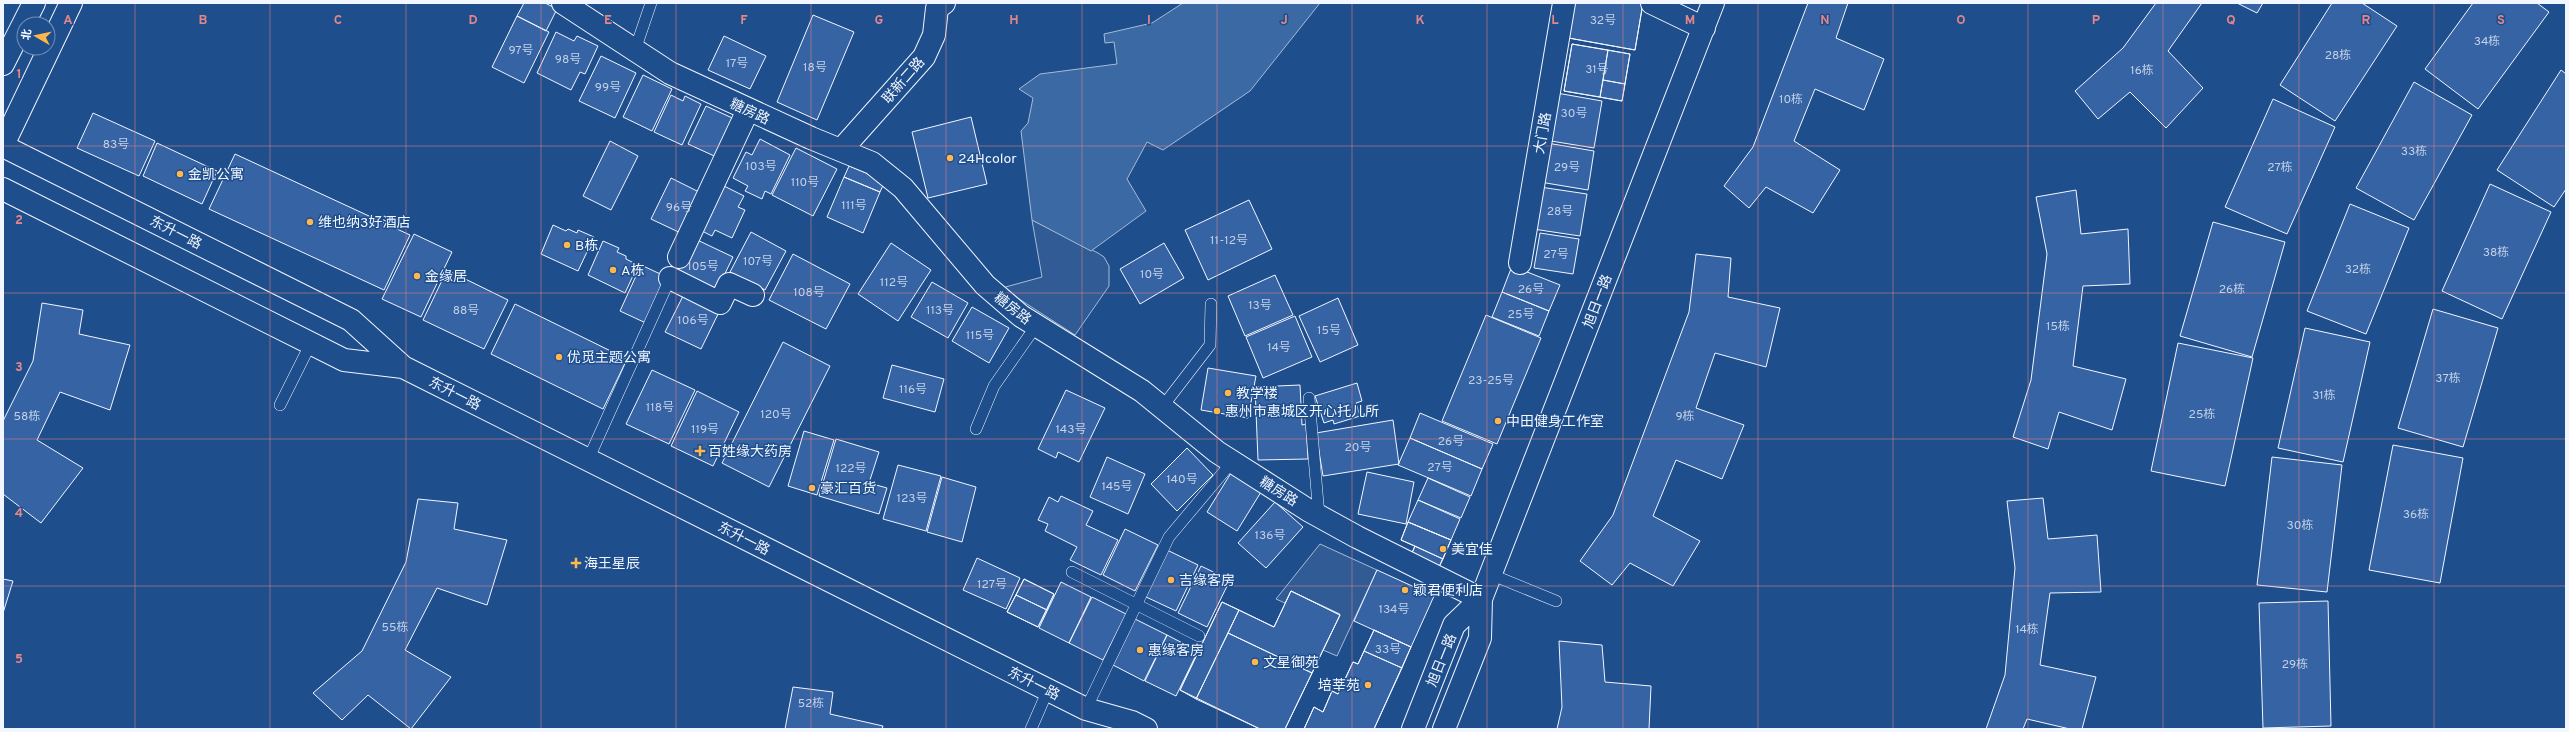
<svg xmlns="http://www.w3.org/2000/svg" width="2569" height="732" viewBox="0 0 2569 732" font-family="Overpass,'Noto Sans SC',sans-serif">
<rect width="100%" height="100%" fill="#1f4e8c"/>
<path fill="#305b95" stroke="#a8bbd7" d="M 1032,220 L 1098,253 L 1104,257 L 1109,266 L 1109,286 L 1075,335 L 1002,288 L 1042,277 Z
M 1320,544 L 1377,570 L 1337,656 L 1323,650 L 1340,614 L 1291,591 L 1285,603 L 1276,599 Z"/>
<path fill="#3b69a3" stroke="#a8bbd7" d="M 1183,3 L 1320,3 L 1250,91 L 1163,150 L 1147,142 L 1127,179 L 1146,211 L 1091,251 L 1032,220 L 1021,131 L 1028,123 L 1033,98 L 1019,89 L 1040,74 L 1117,64 L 1114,42 L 1105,43 L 1104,34 L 1152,23 Z"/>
<path fill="#3563a3" stroke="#f2f6ff" d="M 524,3 L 545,3 L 557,9 L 546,31 L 517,16 Z
M 1569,3 L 1643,3 L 1635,50 L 1563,37 Z
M 1569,3 L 1643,3 L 1635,50 L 1563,37 Z
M 1808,3 L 1848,3 L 1836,38 L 1884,59 L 1864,110 L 1815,89 L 1794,141 L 1840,170 L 1813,213 L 1766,187 L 1749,208 L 1724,186 L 1753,147 Z
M 2156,3 L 2202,3 L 2168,51 L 2203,88 L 2166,128 L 2130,92 L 2098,119 L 2075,91 L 2123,48 Z
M 2237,3 L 2263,3 L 2257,13 Z
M 2332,3 L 2362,3 L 2397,26 L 2335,121 L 2280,85 Z
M 2473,3 L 2537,3 L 2549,12 L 2478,109 L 2425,69 Z
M 813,15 L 854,32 L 817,120 L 777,102 Z
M 517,16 L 549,32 L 524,83 L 492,67 Z
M 556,32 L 574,41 L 577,36 L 598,46 L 585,74 L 580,72 L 571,90 L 537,73 Z
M 724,36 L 766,56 L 750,89 L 708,70 Z
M 1572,44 L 1630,54 L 1622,101 L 1564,91 Z
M 1572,44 L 1608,50 L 1600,97 L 1564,91 Z
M 1608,50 L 1630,54 L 1625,84 L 1603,80 Z
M 601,56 L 636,73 L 615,118 L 579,101 Z
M 2561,70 L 2566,74 L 2566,189 L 2554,207 L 2497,170 Z
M 643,75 L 672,89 L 652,131 L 623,117 Z
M 1603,80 L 1625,84 L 1622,101 L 1600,97 Z
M 2414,82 L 2472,115 L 2414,220 L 2356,188 Z
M 1551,92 L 1602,101 L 1594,148 L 1551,141 Z
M 671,95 L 683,101 L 685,96 L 701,104 L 682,145 L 654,132 Z
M 2273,99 L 2335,127 L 2287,234 L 2225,207 Z
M 706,106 L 741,122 L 723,160 L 688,144 Z
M 93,113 L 155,141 L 139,176 L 77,148 Z
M 971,117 L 987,184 L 928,198 L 912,132 Z
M 760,139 L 790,155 L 771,194 L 765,191 L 762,199 L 745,191 L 748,186 L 733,178 L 746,152 L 752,155 Z
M 610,141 L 638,156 L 611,210 L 583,196 Z
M 157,143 L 217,171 L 202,204 L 143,176 Z
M 1547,143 L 1594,151 L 1588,190 L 1540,182 Z
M 796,148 L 837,169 L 813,216 L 772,195 Z
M 235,154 L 410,235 L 384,290 L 209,209 Z
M 849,166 L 885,181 L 880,192 L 844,177 Z
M 844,177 L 880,192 L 863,233 L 827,217 Z
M 671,178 L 707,196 L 687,236 L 651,219 Z
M 718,183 L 744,196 L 738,207 L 745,210 L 732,238 L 715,230 L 712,236 L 696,228 Z
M 2490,184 L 2551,212 L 2502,319 L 2442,291 Z
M 1540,187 L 1587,194 L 1580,236 L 1533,229 Z
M 2076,190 L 2081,234 L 2128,229 L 2130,284 L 2083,286 L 2073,366 L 2126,379 L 2112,430 L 2059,412 L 2048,449 L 2013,437 L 2031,380 L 2047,254 L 2036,197 Z
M 1249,200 L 1272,249 L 1208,280 L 1185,230 Z
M 2350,204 L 2409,228 L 2366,334 L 2307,311 Z
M 2213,222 L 2285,242 L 2252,357 L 2180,336 Z
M 553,225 L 566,231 L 568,229 L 577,233 L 578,230 L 594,237 L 578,271 L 541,254 Z
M 751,232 L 786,251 L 765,290 L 730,272 Z
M 1540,233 L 1579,239 L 1573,274 L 1534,268 Z
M 414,234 L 452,252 L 421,317 L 382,299 Z
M 691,237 L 733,257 L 715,294 L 673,274 Z
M 603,241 L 619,248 L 617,252 L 626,256 L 626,259 L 638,265 L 625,293 L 588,275 Z
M 891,243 L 931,270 L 898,321 L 858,294 Z
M 1164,243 L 1184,278 L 1140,304 L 1120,269 Z
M 793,254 L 850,284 L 826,329 L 769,300 Z
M 1696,254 L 1731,258 L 1728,297 L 1780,308 L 1766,367 L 1715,353 L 1696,408 L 1744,425 L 1722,479 L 1676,460 L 1653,516 L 1700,541 L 1673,586 L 1630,563 L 1612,585 L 1580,561 L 1613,515 L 1689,312 Z
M 641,265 L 669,278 L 648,324 L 620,311 Z
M 1512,266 L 1560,285 L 1549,311 L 1502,292 Z
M 447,270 L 508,300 L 484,349 L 423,320 Z
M 1275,275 L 1293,315 L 1245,336 L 1228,296 Z
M 932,282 L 968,303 L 948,338 L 911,317 Z
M 686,290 L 721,308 L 701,349 L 665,332 Z
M 1502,292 L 1549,311 L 1539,336 L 1492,317 Z
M 1338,298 L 1358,345 L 1320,362 L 1299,316 Z
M 42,303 L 83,310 L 79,334 L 130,345 L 110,410 L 60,392 L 37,440 L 83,468 L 41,523 L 3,494 L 3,421 L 33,361 Z
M 515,304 L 627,359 L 603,409 L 491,354 Z
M 972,307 L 1009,328 L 989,363 L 952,341 Z
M 2433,309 L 2498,328 L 2463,447 L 2398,428 Z
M 1486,315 L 1541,338 L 1497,444 L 1442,421 Z
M 1295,316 L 1312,357 L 1263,378 L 1246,337 Z
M 2305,328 L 2370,342 L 2343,462 L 2278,448 Z
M 783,342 L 830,366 L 769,487 L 722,463 Z
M 2178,343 L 2253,358 L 2225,486 L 2151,471 Z
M 892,365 L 944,379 L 935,412 L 883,398 Z
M 1208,368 L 1256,376 L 1248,418 L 1201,410 Z
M 652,370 L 695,390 L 669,444 L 626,424 Z
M 1357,383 L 1362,401 L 1356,403 L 1360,416 L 1334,424 L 1333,420 L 1324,423 L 1315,396 Z
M 1300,385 L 1302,425 L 1306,424 L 1308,459 L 1258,460 L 1255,387 Z
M 1066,390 L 1105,408 L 1079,462 L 1058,452 L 1056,458 L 1038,449 Z
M 697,391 L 739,412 L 713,466 L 671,446 Z
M 1420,413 L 1493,444 L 1482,469 L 1410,438 Z
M 1393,420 L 1399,464 L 1323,476 L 1316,433 Z
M 804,431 L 834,440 L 817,495 L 788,486 Z
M 1410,438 L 1482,469 L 1471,496 L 1398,465 Z
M 836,439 L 879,452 L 869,483 L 887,488 L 879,514 L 819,496 Z
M 2393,445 L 2463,458 L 2440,583 L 2369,570 Z
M 1187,448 L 1213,475 L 1177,511 L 1151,484 Z
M 1107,457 L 1145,474 L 1128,514 L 1090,497 Z
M 2272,457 L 2342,465 L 2327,592 L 2257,585 Z
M 898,465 L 941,476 L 926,531 L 883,519 Z
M 1367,472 L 1414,482 L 1406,524 L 1358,514 Z
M 1231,473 L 1261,492 L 1237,531 L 1207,512 Z
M 942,477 L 976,487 L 962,542 L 927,532 Z
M 1428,478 L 1470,497 L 1461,518 L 1418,500 Z
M 1061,496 L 1093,511 L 1086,525 L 1118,540 L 1101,575 L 1070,560 L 1077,547 L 1045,531 L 1048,524 L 1038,520 L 1049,497 L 1058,502 Z
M 2043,498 L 2048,539 L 2097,535 L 2101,592 L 2050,593 L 2040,665 L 2096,677 L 2082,729 L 2070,729 L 2027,719 L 2023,729 L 1986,729 L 2005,675 L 2015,568 L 2007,501 Z
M 418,499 L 458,503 L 454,529 L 507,540 L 487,605 L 437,588 L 405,650 L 451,677 L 411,729 L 368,695 L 342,720 L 313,693 L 362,651 L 406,562 Z
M 1418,500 L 1460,519 L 1451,540 L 1408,522 Z
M 1275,502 L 1303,527 L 1266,568 L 1238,543 Z
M 1408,522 L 1451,540 L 1439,567 L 1411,555 L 1415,546 L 1401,540 Z
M 1408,522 L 1451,540 L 1443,559 L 1401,540 Z
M 1125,529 L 1158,545 L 1135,591 L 1103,575 Z
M 1415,546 L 1443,559 L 1439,567 L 1411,555 Z
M 1167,550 L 1198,565 L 1176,611 L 1144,596 Z
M 977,558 L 1020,578 L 1006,609 L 963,590 Z
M 1201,566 L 1230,580 L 1207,627 L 1178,613 Z
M 1377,570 L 1434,596 L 1411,647 L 1354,621 Z
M 3,579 L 13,581 L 3,613 Z
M 1024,579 L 1054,594 L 1038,627 L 1007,612 Z
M 1024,579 L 1054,594 L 1047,610 L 1016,595 Z
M 1061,582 L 1091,597 L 1069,643 L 1039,628 Z
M 1291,591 L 1340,615 L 1285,729 L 1260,729 L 1180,690 L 1222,602 L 1274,627 Z
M 1291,591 L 1340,615 L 1312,673 L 1228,633 L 1239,610 L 1274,627 Z
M 1016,595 L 1047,610 L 1038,627 L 1007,612 Z
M 1092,597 L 1126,614 L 1103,660 L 1069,643 Z
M 2328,601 L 2331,726 L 2263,728 L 2259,603 Z
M 1222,602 L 1239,610 L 1196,699 L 1180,690 Z
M 1135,619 L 1167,635 L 1144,681 L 1113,665 Z
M 1374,630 L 1411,647 L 1374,729 L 1304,729 L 1314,707 L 1323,712 L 1332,691 L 1338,694 L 1353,662 L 1358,664 Z
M 1374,630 L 1411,647 L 1402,668 L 1364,651 Z
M 1228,633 L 1312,673 L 1285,729 L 1260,729 L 1196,699 Z
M 1167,635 L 1198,651 L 1176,696 L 1145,681 Z
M 1559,641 L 1602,645 L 1605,682 L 1651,686 L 1649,729 L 1557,729 L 1562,707 Z
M 1364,651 L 1402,668 L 1374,729 L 1304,729 L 1314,707 L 1323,712 L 1332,691 L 1338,694 L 1353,662 L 1358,664 Z
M 793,687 L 833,692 L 830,714 L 883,726 L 882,729 L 785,729 Z"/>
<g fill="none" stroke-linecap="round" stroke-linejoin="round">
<g stroke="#f2f6ff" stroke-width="12">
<path id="service" d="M 635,50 L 651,3
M 1309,398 L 1319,516
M 280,405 L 311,343
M 1163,406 L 1210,345 L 1211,304
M 976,429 L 994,386 L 1036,326
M 588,460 L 672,274
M 1072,572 L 1199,636
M 1490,574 L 1556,601
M 1086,709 L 1169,537 L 1232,462
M 1031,729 L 1048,690"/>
</g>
<g stroke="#f2f6ff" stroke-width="24">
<path id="minor" d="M 563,3 L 670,73 L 811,138 L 872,163 L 903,188 L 985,285 L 1021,316 L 1142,391 L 1217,452 L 1308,510 L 1357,537 L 1481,599
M 1652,3 L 1704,28
M 3,146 L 351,320 L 403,367 L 1086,709 L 1132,722 L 1146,729
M 842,149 L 924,57 L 934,35 L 937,8 L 944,3
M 3,189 L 344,360 L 403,367
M 679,257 L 748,110
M 1520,263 L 1564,3
M 670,278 L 720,303 L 729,284 L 753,295
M 1413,729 L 1454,625 L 1481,599
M 1444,729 L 1480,638 L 1481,599 L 1713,3"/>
</g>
<g stroke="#f2f6ff" stroke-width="24">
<path id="tertiary" d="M 3,64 L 34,3
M 3,145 L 71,3"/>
</g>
<use href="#service" stroke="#1f4e8c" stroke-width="11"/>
<use href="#minor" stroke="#1f4e8c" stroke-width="22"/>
<use href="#tertiary" stroke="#1f4e8c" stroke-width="22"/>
</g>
<path fill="none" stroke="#e38589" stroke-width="1" stroke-opacity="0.55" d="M 135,3 L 135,729M 270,3 L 270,729M 406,3 L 406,729M 541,3 L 541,729M 676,3 L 676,729M 811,3 L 811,729M 946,3 L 946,729M 1082,3 L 1082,729M 1217,3 L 1217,729M 1352,3 L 1352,729M 1487,3 L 1487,729M 1623,3 L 1623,729M 1758,3 L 1758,729M 1893,3 L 1893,729M 2028,3 L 2028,729M 2163,3 L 2163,729M 2299,3 L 2299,729M 2434,3 L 2434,729M 3,146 L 2566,146M 3,293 L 2566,293M 3,439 L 2566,439M 3,586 L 2566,586"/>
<g fill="#ffb74d" stroke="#1f4e8c" stroke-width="1.5">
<circle cx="950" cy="158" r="4"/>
<circle cx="180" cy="174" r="4"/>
<circle cx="310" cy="222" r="4"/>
<circle cx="567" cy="245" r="4"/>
<circle cx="613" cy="270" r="4"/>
<circle cx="417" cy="276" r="4"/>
<circle cx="559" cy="357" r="4"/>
<circle cx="1228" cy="393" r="4"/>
<circle cx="1217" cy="411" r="4"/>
<circle cx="1498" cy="421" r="4"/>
<path d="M698 445h4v4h4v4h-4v4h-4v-4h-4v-4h4z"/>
<circle cx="812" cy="488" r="4"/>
<circle cx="1443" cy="549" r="4"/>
<path d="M574 557h4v4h4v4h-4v4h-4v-4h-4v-4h4z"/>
<circle cx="1171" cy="580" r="4"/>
<circle cx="1405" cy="590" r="4"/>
<circle cx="1140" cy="650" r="4"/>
<circle cx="1255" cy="662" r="4"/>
<circle cx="1368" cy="685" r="4"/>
</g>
<g text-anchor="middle" stroke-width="3" stroke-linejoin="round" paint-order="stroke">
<g font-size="12" fill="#c3d1e8">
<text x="1603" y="24">32号</text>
<text x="2487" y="45">34栋</text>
<text x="521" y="54">97号</text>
<text x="2338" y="59">28栋</text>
<text x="568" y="63">98号</text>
<text x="737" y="67">17号</text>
<text x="815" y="71">18号</text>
<text x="1597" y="73">31号</text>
<text x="2142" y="74">16栋</text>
<text x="608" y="91">99号</text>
<text x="1791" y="103">10栋</text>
<text x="1574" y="117">30号</text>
<text x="116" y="148">83号</text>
<text x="2414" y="155">33栋</text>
<text x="761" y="170">103号</text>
<text x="1567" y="171">29号</text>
<text x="2280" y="171">27栋</text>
<text x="805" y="186">110号</text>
<text x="854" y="209">111号</text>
<text x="679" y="211">96号</text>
<text x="1560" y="215">28号</text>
<text x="1229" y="244">11-12号</text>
<text x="2496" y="256">38栋</text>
<text x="1556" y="258">27号</text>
<text x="758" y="265">107号</text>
<text x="703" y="270">105号</text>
<text x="2358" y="273">32栋</text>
<text x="1152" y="278">10号</text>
<text x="894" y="286">112号</text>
<text x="1531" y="293">26号</text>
<text x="2232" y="293">26栋</text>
<text x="809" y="296">108号</text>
<text x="1260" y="309">13号</text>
<text x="466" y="314">88号</text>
<text x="940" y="314">113号</text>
<text x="1521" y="318">25号</text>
<text x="693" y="324">106号</text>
<text x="2058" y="330">15栋</text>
<text x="1329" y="334">15号</text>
<text x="980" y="339">115号</text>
<text x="1279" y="351">14号</text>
<text x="2448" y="382">37栋</text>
<text x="1491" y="384">23-25号</text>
<text x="913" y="393">116号</text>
<text x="2324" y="399">31栋</text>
<text x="660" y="411">118号</text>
<text x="776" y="418">120号</text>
<text x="2202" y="418">25栋</text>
<text x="27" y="420">58栋</text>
<text x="1685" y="420">9栋</text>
<text x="705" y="433">119号</text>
<text x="1071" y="433">143号</text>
<text x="1451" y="445">26号</text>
<text x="1358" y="451">20号</text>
<text x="1440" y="471">27号</text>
<text x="851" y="472">122号</text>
<text x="1182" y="483">140号</text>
<text x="1117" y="490">145号</text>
<text x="912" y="502">123号</text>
<text x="2416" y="518">36栋</text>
<text x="2300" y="529">30栋</text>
<text x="1270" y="539">136号</text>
<text x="992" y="588">127号</text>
<text x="1394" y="613">134号</text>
<text x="395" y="631">55栋</text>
<text x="2027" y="633">14栋</text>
<text x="1388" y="653">33号</text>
<text x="2295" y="668">29栋</text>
<text x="811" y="707">52栋</text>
</g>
<g font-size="14" fill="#f2f6ff" stroke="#1f4e8c">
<text transform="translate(903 80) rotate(-49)" y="5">联新二路</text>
<text transform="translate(750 111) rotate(25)" y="5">糖房路</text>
<text transform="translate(1542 133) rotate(-80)" y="5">大门路</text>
<text transform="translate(176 232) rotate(27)" y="5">东升一路</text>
<text transform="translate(1597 301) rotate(-69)" y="5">旭日一路</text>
<text transform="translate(1013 308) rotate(38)" y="5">糖房路</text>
<text transform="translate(455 393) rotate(27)" y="5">东升一路</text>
<text transform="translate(1279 491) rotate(32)" y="5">糖房路</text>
<text transform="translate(744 538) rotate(27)" y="5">东升一路</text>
<text transform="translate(1441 660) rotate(-68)" y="5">旭日一路</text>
<text transform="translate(1034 683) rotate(27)" y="5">东升一路</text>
</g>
<g font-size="14" fill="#f2f6ff" stroke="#1f4e8c" text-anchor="start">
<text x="958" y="163">24Hcolor</text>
<text x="188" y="179">金凯公寓</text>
<text x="318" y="227">维也纳3好酒店</text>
<text x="575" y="250">B栋</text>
<text x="621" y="275">A栋</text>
<text x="425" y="281">金缘居</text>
<text x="567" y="362">优觅主题公寓</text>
<text x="1236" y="398">教学楼</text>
<text x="1225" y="416">惠州市惠城区开心托儿所</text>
<text x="1506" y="426">中田健身工作室</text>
<text x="708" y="456">百姓缘大药房</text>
<text x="820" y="493">豪汇百货</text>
<text x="1451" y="554">美宜佳</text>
<text x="584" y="568">海王星辰</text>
<text x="1179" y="585">吉缘客房</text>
<text x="1413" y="595">颖君便利店</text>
<text x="1148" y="655">惠缘客房</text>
<text x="1263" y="667">文星御苑</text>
<text x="1360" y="690" text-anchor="end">培莘苑</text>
</g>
</g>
<g font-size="13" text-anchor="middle" font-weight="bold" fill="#e38589" stroke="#1f4e8c" stroke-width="3" stroke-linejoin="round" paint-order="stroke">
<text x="68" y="24">A</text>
<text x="203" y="24">B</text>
<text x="338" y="24">C</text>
<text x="473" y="24">D</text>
<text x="608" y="24">E</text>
<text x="744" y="24">F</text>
<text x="879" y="24">G</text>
<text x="1014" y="24">H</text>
<text x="1149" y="24">I</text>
<text x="1284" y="24">J</text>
<text x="1420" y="24">K</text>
<text x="1555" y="24">L</text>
<text x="1690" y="24">M</text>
<text x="1825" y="24">N</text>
<text x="1961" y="24">O</text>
<text x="2096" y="24">P</text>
<text x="2231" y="24">Q</text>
<text x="2366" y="24">R</text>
<text x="2501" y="24">S</text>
<text x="19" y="78">1</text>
<text x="19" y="224">2</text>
<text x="19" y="371">3</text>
<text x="19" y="517">4</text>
<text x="19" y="663">5</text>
</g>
<rect width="2569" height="732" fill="none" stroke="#f2f6ff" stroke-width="8"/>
<g transform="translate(36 36) rotate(279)"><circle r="19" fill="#1f4e8c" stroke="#7391ba"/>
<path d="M0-3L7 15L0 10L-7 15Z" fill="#ffb74d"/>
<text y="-6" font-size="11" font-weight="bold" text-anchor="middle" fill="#f2f6ff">北</text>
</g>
</svg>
